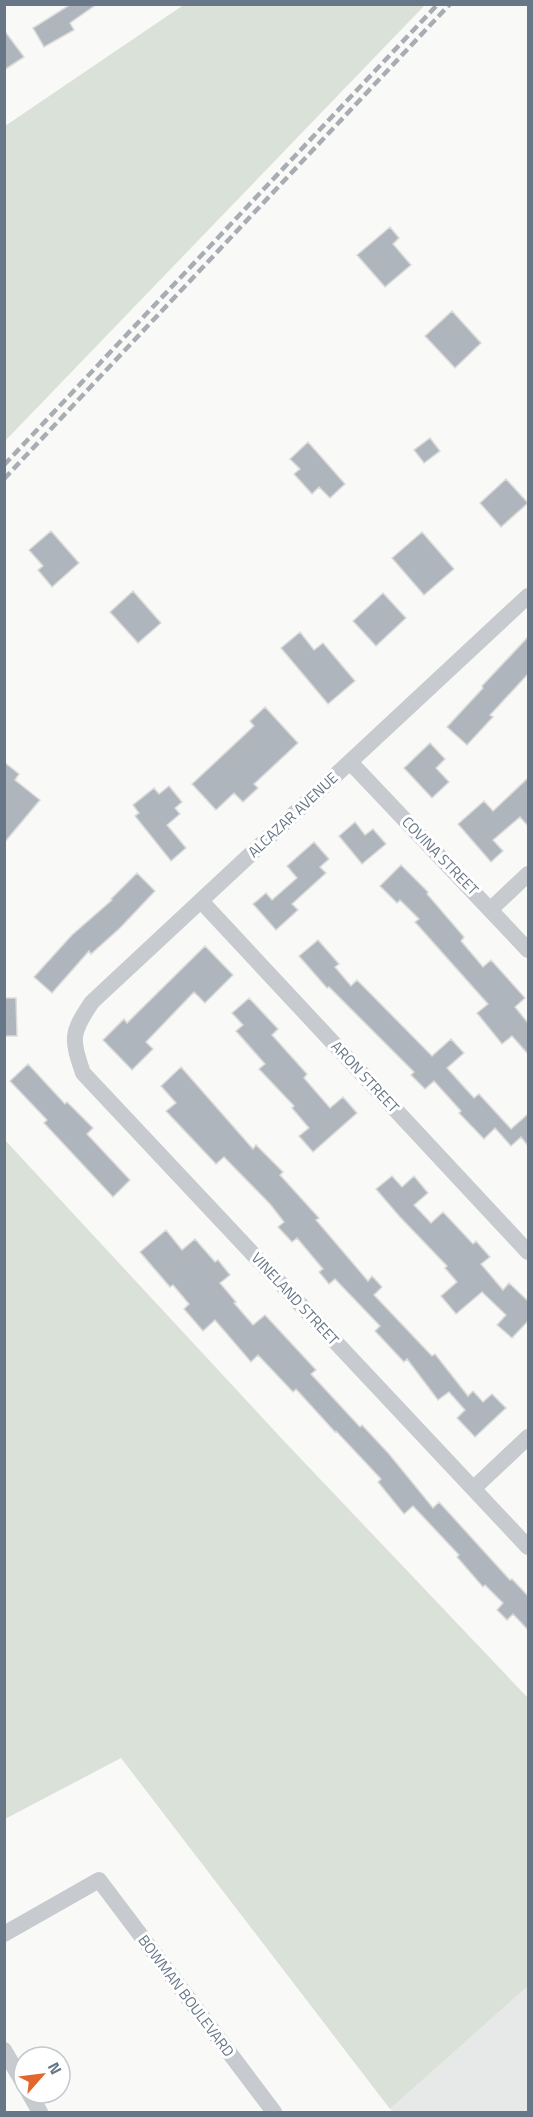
<svg xmlns="http://www.w3.org/2000/svg" width="533" height="2117" viewBox="0 0 533 2117" font-family="'Titillium Web',sans-serif">
<rect width="100%" height="100%" fill="#f9f9f7"/>
<path fill="#e7e8e8" d="M 528,1986 L 528,2112 L 393,2112 L 390,2109 Z"/>
<path fill="#dae1d8" d="M 185,4 L 425,5 L 5,441 L 5,126 Z
M 4,1139 L 283,1440 L 528,1698 L 528,1986 L 390,2109 L 121,1758 L 5,1819 Z"/>
<path fill="#aeb5bc" stroke="#dbdbd9" stroke-width="1.5" d="M 71,4 L 97,4 L 70,23 L 74,30 L 44,47 L 33,28 Z
M 4,30 L 24,57 L 4,70 Z
M 390,227 L 399,238 L 393,244 L 411,265 L 385,287 L 357,255 Z
M 452,311 L 481,343 L 455,368 L 425,336 Z
M 430,438 L 440,451 L 424,463 L 414,450 Z
M 308,442 L 345,484 L 330,498 L 319,487 L 312,494 L 294,474 L 300,469 L 290,459 Z
M 506,479 L 528,503 L 501,527 L 480,503 Z
M 51,531 L 79,563 L 52,587 L 38,570 L 43,566 L 29,550 Z
M 422,532 L 454,569 L 424,595 L 392,558 Z
M 133,591 L 161,623 L 138,643 L 110,612 Z
M 383,593 L 406,618 L 376,646 L 353,621 Z
M 300,632 L 314,650 L 323,643 L 355,681 L 328,704 L 281,648 Z
M 528,637 L 528,674 L 490,715 L 493,717 L 467,745 L 447,727 L 483,688 L 482,686 Z
M 265,707 L 298,743 L 254,784 L 258,788 L 243,802 L 234,793 L 216,810 L 192,784 L 254,726 L 250,721 Z
M 430,743 L 445,759 L 436,768 L 449,782 L 432,798 L 404,768 Z
M 4,762 L 19,774 L 15,780 L 40,800 L 4,843 Z
M 528,778 L 528,826 L 520,817 L 493,840 L 503,851 L 491,862 L 458,824 L 484,801 L 493,811 Z
M 169,786 L 182,802 L 175,808 L 180,814 L 167,825 L 186,848 L 171,861 L 135,816 L 139,813 L 133,805 L 154,788 L 159,794 Z
M 355,822 L 365,835 L 373,829 L 386,844 L 362,864 L 339,836 Z
M 314,842 L 329,859 L 320,867 L 326,873 L 292,904 L 298,910 L 276,930 L 253,904 L 266,893 L 272,900 L 297,878 L 287,866 Z
M 401,865 L 428,892 L 427,894 L 464,937 L 461,941 L 483,967 L 491,960 L 525,998 L 515,1007 L 528,1023 L 528,1054 L 512,1036 L 502,1044 L 477,1013 L 488,1004 L 415,922 L 419,919 L 400,900 L 397,903 L 380,886 Z
M 137,873 L 155,891 L 120,928 L 91,954 L 89,951 L 52,993 L 34,977 L 72,935 L 112,900 L 111,899 Z
M 318,940 L 339,964 L 335,967 L 351,986 L 357,980 L 432,1056 L 451,1039 L 464,1053 L 447,1068 L 474,1098 L 479,1094 L 511,1129 L 528,1114 L 528,1146 L 521,1137 L 511,1146 L 495,1128 L 484,1139 L 459,1113 L 461,1111 L 434,1081 L 425,1089 L 411,1075 L 414,1072 L 329,987 L 327,988 L 299,956 Z
M 205,946 L 233,975 L 205,1003 L 194,992 L 146,1042 L 153,1049 L 132,1070 L 103,1040 L 124,1019 L 127,1023 Z
M 4,998 L 16,998 L 17,1036 L 4,1036 Z
M 249,998 L 278,1029 L 272,1035 L 307,1074 L 304,1078 L 330,1108 L 343,1097 L 357,1113 L 313,1152 L 299,1136 L 309,1128 L 292,1108 L 294,1106 L 259,1069 L 265,1064 L 236,1031 L 243,1025 L 232,1013 Z
M 28,1064 L 65,1104 L 67,1102 L 93,1128 L 87,1134 L 130,1180 L 113,1197 L 44,1123 L 47,1120 L 10,1081 Z
M 181,1067 L 253,1149 L 256,1145 L 283,1172 L 280,1175 L 319,1218 L 316,1220 L 368,1281 L 372,1276 L 382,1287 L 374,1295 L 432,1356 L 435,1354 L 468,1396 L 473,1391 L 483,1402 L 492,1394 L 506,1408 L 475,1437 L 457,1418 L 465,1410 L 449,1392 L 438,1400 L 407,1359 L 404,1362 L 375,1331 L 380,1326 L 335,1279 L 329,1284 L 319,1272 L 323,1269 L 297,1238 L 292,1242 L 278,1227 L 284,1222 L 270,1204 L 224,1157 L 216,1164 L 166,1111 L 176,1103 L 161,1086 Z
M 392,1176 L 402,1187 L 414,1176 L 428,1193 L 414,1205 L 431,1223 L 443,1212 L 473,1244 L 476,1241 L 490,1257 L 481,1264 L 503,1290 L 509,1283 L 528,1301 L 528,1321 L 512,1338 L 497,1325 L 506,1315 L 482,1292 L 456,1314 L 441,1296 L 457,1282 L 445,1268 L 447,1266 L 400,1217 L 376,1189 Z
M 166,1230 L 182,1250 L 195,1239 L 215,1262 L 218,1260 L 230,1275 L 220,1283 L 236,1302 L 234,1303 L 253,1325 L 265,1315 L 316,1370 L 311,1374 L 360,1427 L 362,1425 L 389,1454 L 433,1508 L 439,1502 L 510,1580 L 512,1579 L 528,1596 L 528,1630 L 513,1614 L 507,1620 L 497,1610 L 503,1603 L 485,1585 L 483,1587 L 457,1557 L 459,1555 L 413,1506 L 404,1514 L 378,1482 L 381,1479 L 336,1431 L 335,1432 L 296,1389 L 293,1392 L 258,1355 L 251,1362 L 215,1320 L 203,1331 L 184,1309 L 189,1304 L 173,1285 L 170,1287 L 140,1252 Z"/>
<g fill="none" stroke-linecap="round" stroke-linejoin="round">
<path stroke="#c7cace" stroke-width="16" d="M 528,596 L 92,1002 C 71,1033 71,1038 83,1073 L 528,1547
M 350,762 L 528,950
M 201,901 L 528,1252
M 491,909 L 528,874
M 474,1488 L 528,1437
M 4,1934 L 99,1880 L 274,2112
M 4,2050 L 24,2084
M 29,2093 L 40,2112"/>
<path stroke="#a7adb3" stroke-width="4.5" stroke-dasharray="9 4.5" stroke-linecap="butt" d="M 4,465 L 438,4
M 4,479 L 450,4"/>
</g>
<g text-anchor="middle" stroke-width="6" stroke-linejoin="round" paint-order="stroke">
<g font-size="15" fill="#687788" stroke="#fff">
<text transform="translate(293 815) rotate(-43)" y="5">ALCAZAR AVENUE</text>
<text transform="translate(440 856) rotate(46)" y="5">COVINA STREET</text>
<text transform="translate(365 1077) rotate(47)" y="5">ARON STREET</text>
<text transform="translate(295 1299) rotate(47)" y="5">VINELAND STREET</text>
<text transform="translate(186 1996) rotate(53)" y="5">BOWMAN BOULEVARD</text>
</g>
</g>
<rect width="533" height="2117" fill="none" stroke="#687788" stroke-width="12"/>
<g transform="translate(42 2075) rotate(62)"><circle r="28" fill="#ffffff" stroke="#c3c9cf" stroke-width="1.5"/>
<path d="M0-4.5L10 22L0 15L-10 22Z" fill="#e3662d"/>
<text y="-9" font-size="16" font-weight="bold" text-anchor="middle" fill="#687788">N</text>
</g>
</svg>
